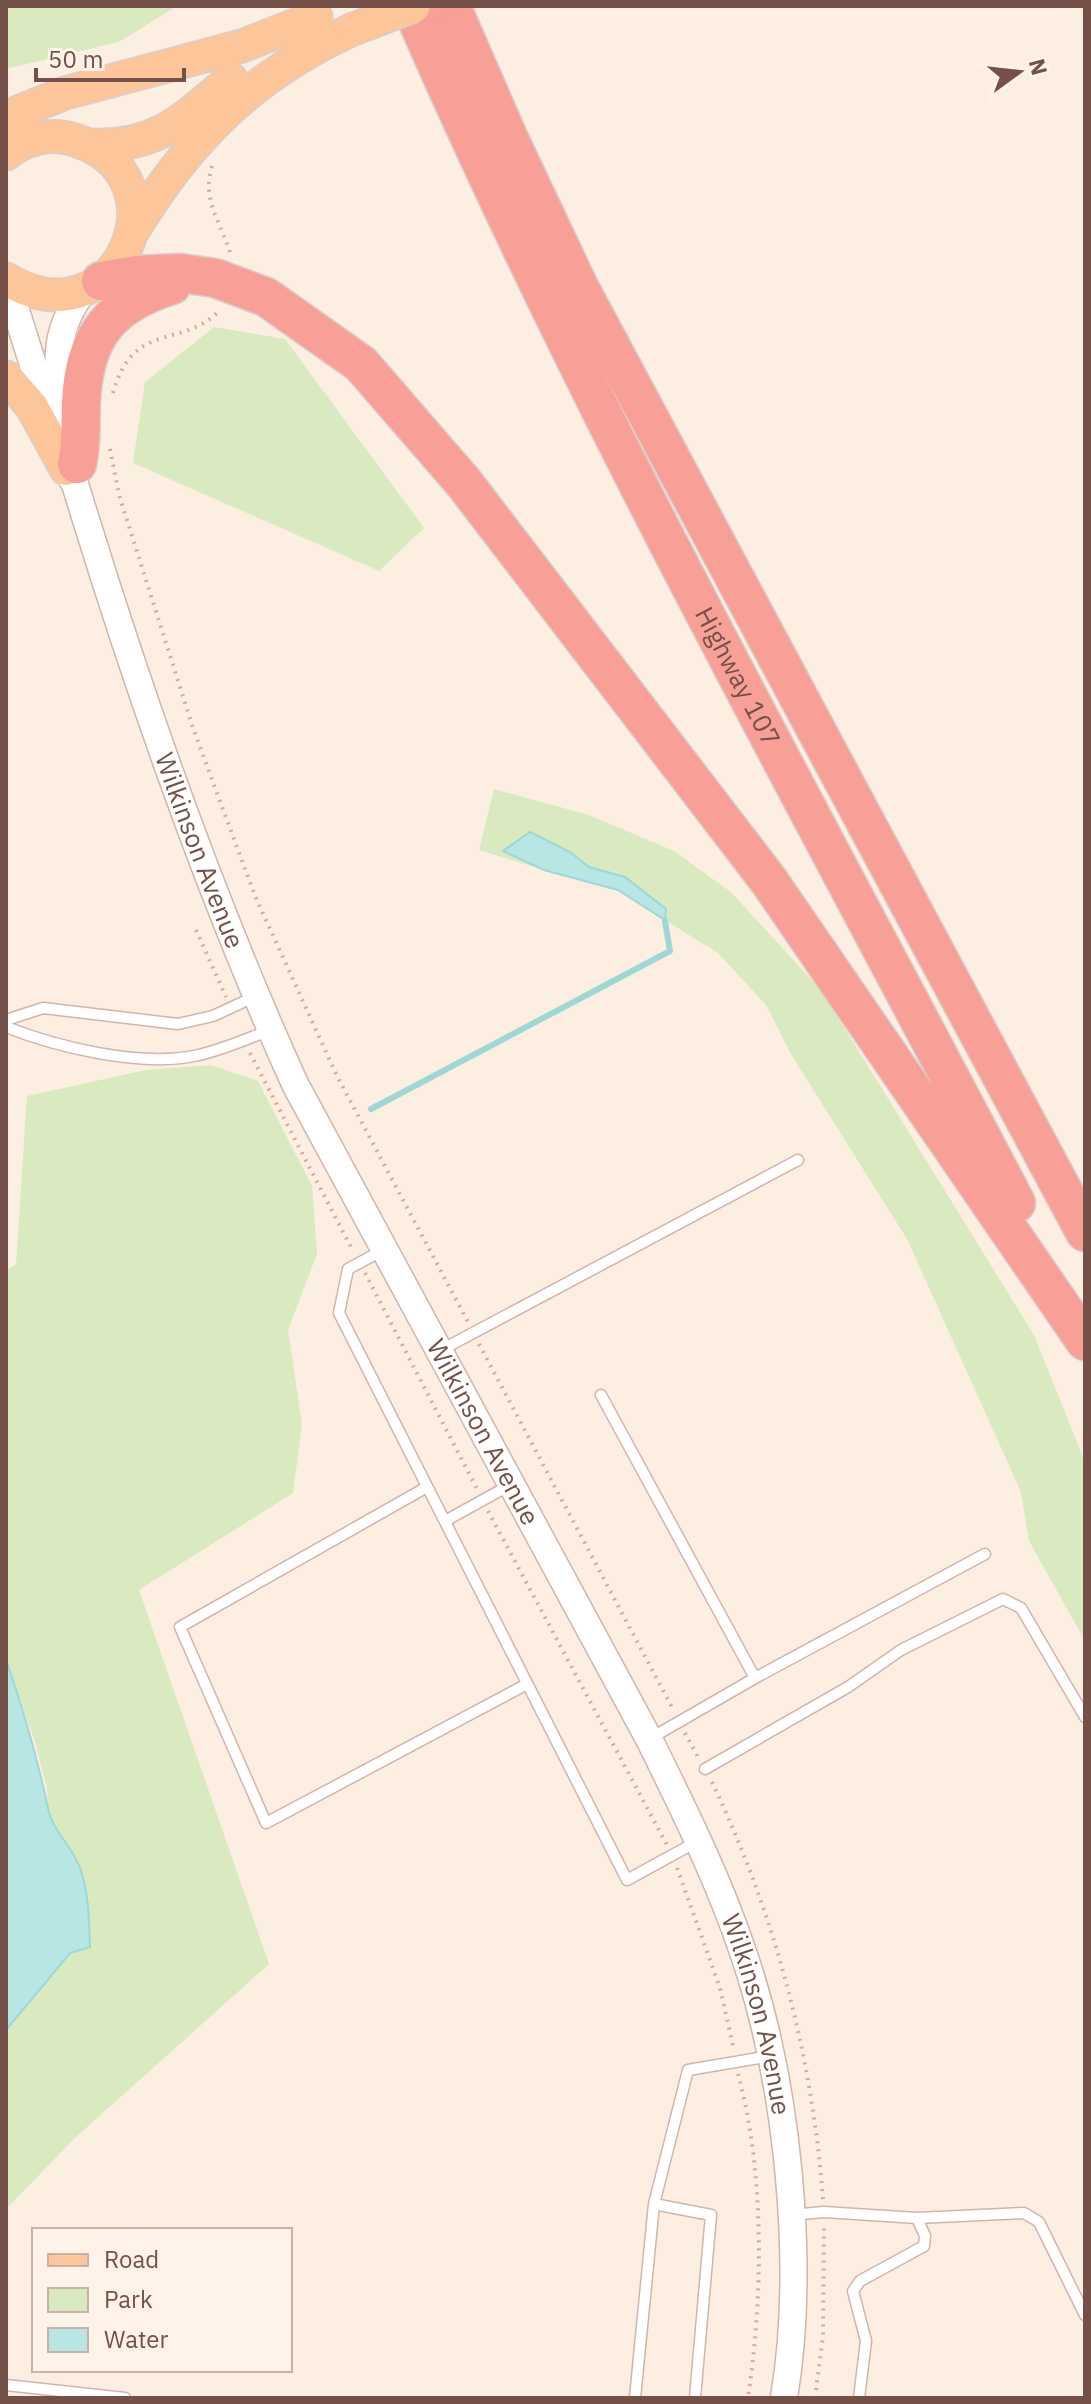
<svg xmlns="http://www.w3.org/2000/svg" width="1091" height="2404" viewBox="0 0 1091 2404" font-family="'IBM Plex Sans',sans-serif">
<rect width="100%" height="100%" fill="#fdeee2"/>
<path fill="#d9eac1" d="M 6,6 L 177,6 L 119,42 L 6,69 Z
M 214,327 L 285,339 L 424,528 L 379,571 L 133,463 L 145,382 Z
M 494,789 L 589,815 L 674,851 L 731,892 L 821,990 L 1034,1335 L 1085,1462 L 1085,1641 L 1029,1541 L 1021,1492 L 907,1239 L 792,1056 L 766,1005 L 718,953 L 665,920 L 666,909 L 625,877 L 589,867 L 570,852 L 530,832 L 504,851 L 544,870 L 479,850 Z
M 211,1065 L 258,1081 L 312,1186 L 317,1254 L 288,1330 L 302,1424 L 293,1493 L 139,1590 L 269,1964 L 76,2137 L 6,2209 L 6,2030 L 70,1953 L 90,1947 L 89,1909 L 80,1867 L 48,1811 L 47,1788 L 34,1739 L 6,1660 L 6,1271 L 16,1264 L 27,1096 L 146,1070 Z"/>
<path fill="#b7e6e5" stroke="#9dd8d7" stroke-width="2" d="M 530,832 L 570,852 L 589,867 L 625,877 L 666,909 L 665,920 L 618,890 L 544,870 L 503,851 Z
M 6,1660 C 24,1711 37,1756 48,1808 C 52,1830 73,1847 80,1868 C 89,1893 89,1921 90,1947 L 70,1953 L 6,2030 Z"/>
<g fill="none" stroke-linecap="round" stroke-linejoin="round">
<path stroke="#9dd8d7" stroke-width="6" d="M 371,1109 L 670,951 L 665,921"/>
<g stroke="#d0b5ac" stroke-width="13">
<path id="service" d="M 6,1020 L 43,1008 L 178,1024 L 213,1016 L 254,997
M 6,1027 C 57,1047 139,1067 194,1056 C 220,1051 246,1039 270,1030
M 385,1249 L 348,1269 L 339,1313 L 627,1880 L 698,1841
M 441,1350 L 798,1160
M 601,1395 L 755,1678
M 427,1487 L 180,1627 L 266,1823 L 527,1684
M 445,1521 L 510,1485
M 651,1738 L 755,1678 L 985,1554
M 705,1769 L 848,1687 L 901,1650 L 1003,1599 L 1021,1608 L 1085,1717
M 654,2204 L 711,2215 L 695,2398
M 791,2215 L 824,2212 L 917,2218 L 1024,2213 L 1039,2222 L 1085,2315
M 6,2385 L 125,2398
M 635,2398 L 654,2204 L 688,2070 L 771,2056
M 859,2398 L 866,2341 L 853,2291 L 860,2281 L 924,2246 L 925,2236 L 917,2218"/>
</g>
<g stroke="#d0b5ac" stroke-width="29">
<g id="tertiary">
<path id="s1" d="M 6,279 L 66,469 L 75,484 C 137,688 207,890 295,1084 L 649,1739 C 684,1810 719,1880 744,1955 C 788,2084 806,2264 784,2398"/>
<path d="M 67,418 C 56,367 51,335 83,291"/>
</g>
</g>
<g stroke="#d8cecc" stroke-width="35">
<path id="primary" d="M 6,117 L 65,93 L 242,46 L 316,17
M 91,145 C 157,148 183,119 231,79
M 6,154 C 25,138 52,132 75,140 C 191,177 117,347 6,279
M 133,231 C 189,138 252,76 351,30
M 6,377 L 32,407 L 66,469"/>
</g>
<g stroke="#d8cecc" stroke-width="41">
<g id="motorway">
<path id="s2" d="M 411,6 C 589,416 809,807 1016,1203"/>
<path d="M 451,6 L 509,139 L 579,287 L 1085,1232"/>
<path d="M 101,281 L 137,275 L 180,273 L 215,278 L 266,297 L 361,364 L 464,483 L 769,881 L 1085,1341"/>
<path d="M 77,464 C 82,443 80,423 81,402 C 84,335 111,304 172,285"/>
</g>
</g>
<path stroke="#d7a99d" stroke-width="4" stroke-dasharray="2 6" stroke-linecap="butt" d="M 212,166 C 201,201 222,223 231,256
M 113,393 C 134,319 180,350 219,311
M 110,449 L 119,495 L 193,728 L 255,896 L 337,1076 L 468,1322
M 196,930 L 226,997
M 250,1053 L 353,1251
M 365,1273 L 477,1489
M 479,1344 L 674,1711
M 488,1511 L 667,1845
M 685,1733 L 698,1757
M 712,1782 C 775,1915 812,2053 823,2200
M 677,1868 L 720,1988 L 734,2050
M 738,2074 C 765,2173 763,2297 748,2398
M 815,2398 L 823,2336 L 824,2225"/>
<use href="#service" stroke="#fff" stroke-width="10"/>
<use href="#tertiary" stroke="#fff" stroke-width="26"/>
<use href="#primary" stroke="#fcc69a" stroke-width="32"/>
<use href="#motorway" stroke="#f8a098" stroke-width="38"/>
<g stroke="#d8cecc" stroke-width="35" stroke-linecap="butt">
<path id="primary-bridge" d="M 351,30 L 414,6"/>
</g>
<path stroke="#d7a99d" stroke-width="4" stroke-dasharray="2 6" stroke-linecap="butt" d="M 435,19 L 466,6"/>
<use href="#primary-bridge" stroke="#fcc69a" stroke-width="32"/>
</g>
<g text-anchor="middle" stroke-width="6" stroke-linejoin="round" paint-order="stroke">
<g font-size="26" fill="#755048" stroke="#fff2e9">
<text dy="9" stroke="none"><textPath href="#s2" startOffset="746">Highway 107</textPath></text>
<text dy="9" stroke="none"><textPath href="#s1" startOffset="604">Wilkinson Avenue</textPath></text>
<text dy="9" stroke="none"><textPath href="#s1" startOffset="1252">Wilkinson Avenue</textPath></text>
<text dy="9" stroke="none"><textPath href="#s1" startOffset="1898">Wilkinson Avenue</textPath></text>
</g>
</g>
<rect width="1091" height="2404" fill="none" stroke="#755048" stroke-width="16"/>
<rect x="32" y="2228" width="260" height="144" fill="#fff2e9" stroke="#c8b1a9" stroke-width="2"/>
<rect x="48" y="2254" width="40" height="12" fill="#fcc69a" stroke="#c8b1a9" stroke-width="2"/>
<text x="104" y="2268" font-size="24" fill="#755048">Road</text>
<rect x="48" y="2288" width="40" height="24" fill="#d9eac1" stroke="#c8b1a9" stroke-width="2"/>
<text x="104" y="2308" font-size="24" fill="#755048">Park</text>
<rect x="48" y="2328" width="40" height="24" fill="#b7e6e5" stroke="#c8b1a9" stroke-width="2"/>
<text x="104" y="2348" font-size="24" fill="#755048">Water</text>
<g transform="translate(1019 72) rotate(75)" stroke="#fff2e9" stroke-width="6" paint-order="stroke">
<path d="M0-6L14 30L0 20L-14 30Z" fill="#755048"/>
<text y="-12" font-size="22" font-weight="bold" text-anchor="middle" fill="#755048">N</text>
</g>
<path d="M36 68v12h148v-12" fill="none" stroke="#755048" stroke-width="4"/>
<text x="48" y="68" font-size="24" fill="#755048" stroke="#fff2e9" stroke-width="6" paint-order="stroke">50 m</text>
</svg>
